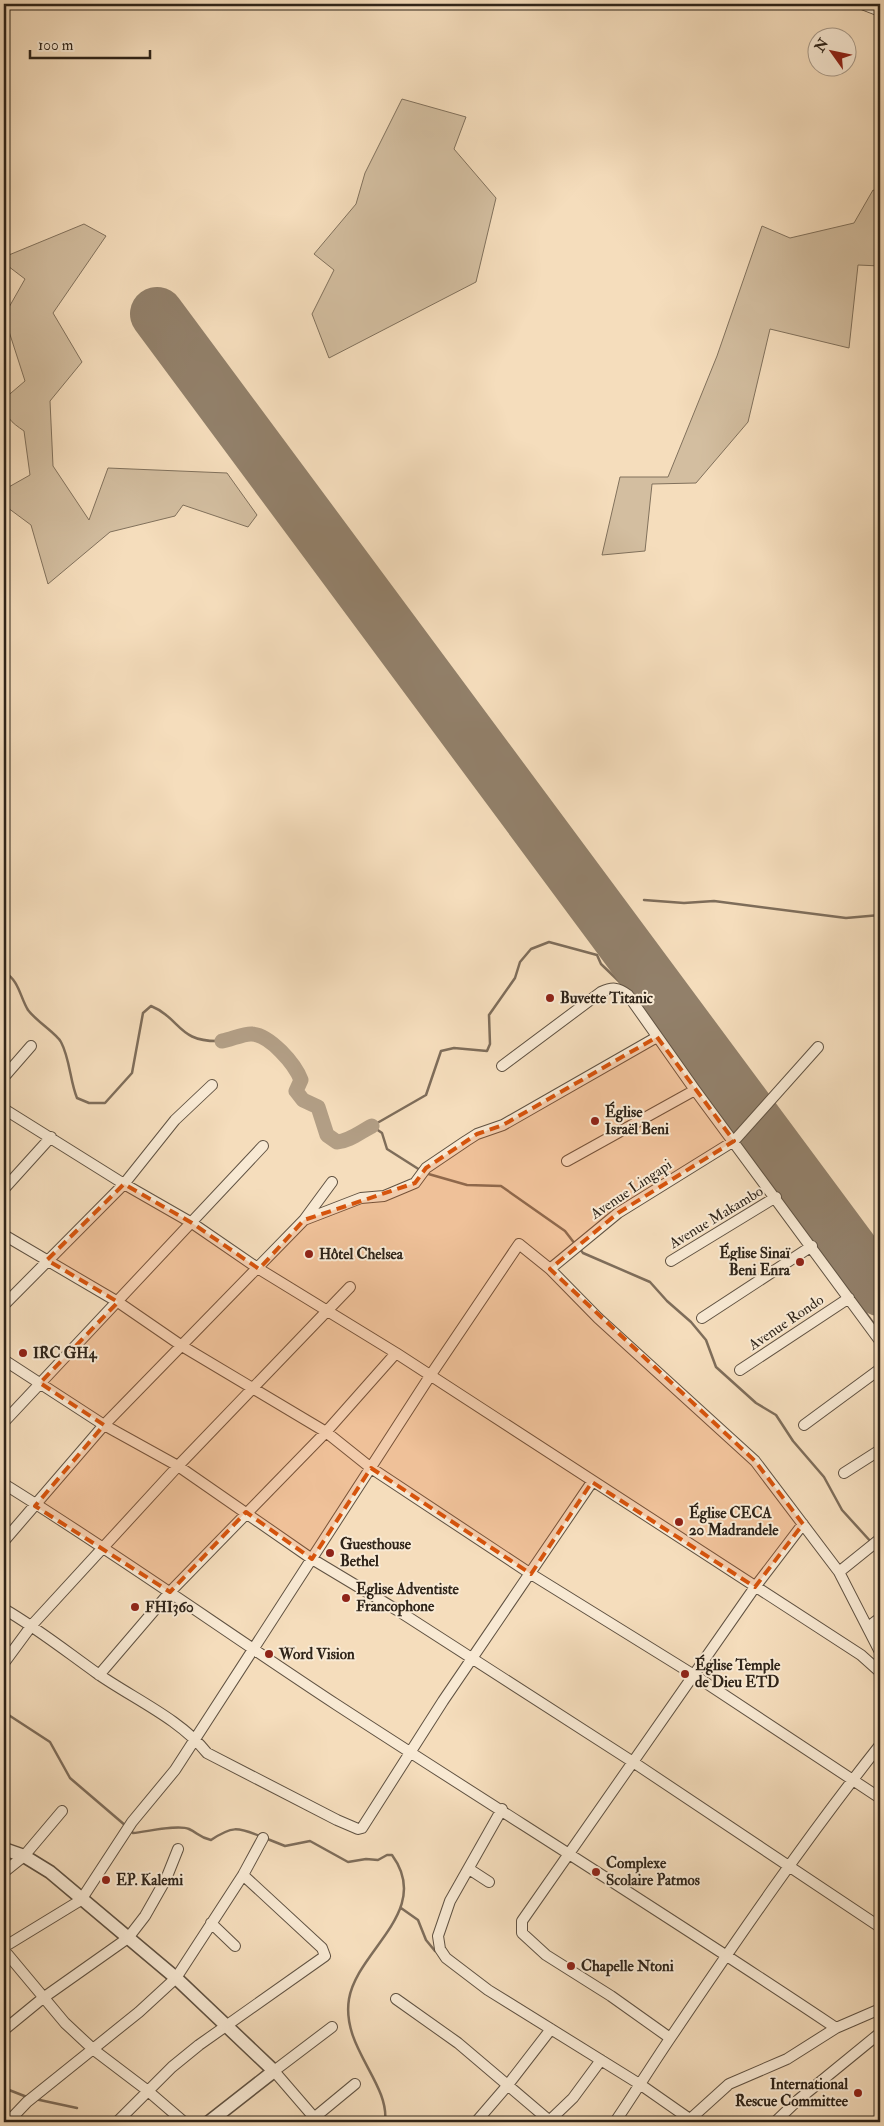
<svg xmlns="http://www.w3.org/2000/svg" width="884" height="2126" viewBox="0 0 884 2126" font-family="'IM FELL Double Pica',serif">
<rect width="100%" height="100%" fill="#f5ddbc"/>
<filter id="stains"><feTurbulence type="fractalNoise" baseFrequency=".004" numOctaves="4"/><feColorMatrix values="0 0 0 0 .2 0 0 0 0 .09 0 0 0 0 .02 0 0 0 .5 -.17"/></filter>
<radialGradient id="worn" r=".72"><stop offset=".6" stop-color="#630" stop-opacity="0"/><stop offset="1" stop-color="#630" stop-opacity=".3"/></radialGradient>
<path fill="#d3bea0" stroke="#81715c" d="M 402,99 L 466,117 L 454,149 L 496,198 L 476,282 L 329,358 L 312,314 L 334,270 L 314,254 L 356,204 L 365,173 Z
M 873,190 L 880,192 L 880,266 L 858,265 L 849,348 L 770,329 L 748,422 L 696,483 L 652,484 L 645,551 L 602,555 L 620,477 L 668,477 L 717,356 L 762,226 L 790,238 L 854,223 Z
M 84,224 L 106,236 L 53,313 L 82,362 L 50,401 L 53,466 L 89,520 L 108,468 L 227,473 L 257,515 L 248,527 L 183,505 L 175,516 L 110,532 L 48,584 L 31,525 L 4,505 L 7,488 L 30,475 L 24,431 C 11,422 4,417 4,399 L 25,381 L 4,316 L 25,279 L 4,263 L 4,257 Z"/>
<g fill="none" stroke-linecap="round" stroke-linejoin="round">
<path stroke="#7e6d5a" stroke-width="2.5" d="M 644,900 L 684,903 L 714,901 L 846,918 L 880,915
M 4,972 C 19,980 20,997 28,1010 C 36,1021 57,1034 61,1042 C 70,1059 70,1081 77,1098 L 89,1103 L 105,1103 L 132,1073 L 143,1013 L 151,1006 C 182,1019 177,1043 222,1041
M 420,1170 L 387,1149 L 382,1133 L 372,1126 L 426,1095 L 441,1051 L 454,1048 L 487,1051 L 490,1044 L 489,1015 L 515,978 L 520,962 L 531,949 L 549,942 L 597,955 L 601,964 L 628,990
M 425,1173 L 467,1185 L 501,1186 L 565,1231 L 575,1244
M 800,1224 L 880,1332
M 579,1248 L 583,1253 L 650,1282 L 667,1301 L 691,1322 L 706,1340 L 716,1367 L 756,1403 L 776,1415 L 793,1441 L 824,1477 L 842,1510 L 872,1543
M 875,1547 L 880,1554
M 4,1712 L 50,1742 L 70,1778 L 126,1826
M 130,1830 L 133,1833 C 146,1832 178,1824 189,1829 C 198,1833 198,1837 211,1840 C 232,1826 237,1827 260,1836
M 265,1838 L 285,1846 L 310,1841 L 348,1862 L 366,1859 L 378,1860 L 387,1855 L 392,1855 C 433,1911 357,1950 349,1999 C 341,2047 390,2083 385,2122
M 401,1908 L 418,1920 L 426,1940 L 435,1951
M 4,2088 L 27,2097
M 35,2099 L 77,2108"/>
<path stroke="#b29e85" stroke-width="15" d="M 222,1041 C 230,1040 245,1033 252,1034 C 270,1035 295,1064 301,1080 L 296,1091 L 303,1100 L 318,1107 L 327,1135 L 337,1142 C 350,1141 360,1132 372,1126"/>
<path stroke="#92806a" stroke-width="54" d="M 157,314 L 880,1289"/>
<g stroke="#605242" stroke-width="12">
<path id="minor" d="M 862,4 L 880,11
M 502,1066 L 601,992 C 612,987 618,987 628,995 L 695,1090 L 880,1341
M 4,1077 L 31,1046
M 4,1109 L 124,1184 L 192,1223 L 259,1269 L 396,1353 L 861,1655 L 880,1672
M 567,1161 L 695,1090
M 4,1189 L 51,1137
M 304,1220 L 332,1182
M 4,1235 L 118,1302 L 182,1346 L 326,1432 L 371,1468 L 531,1574 L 694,1675 L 880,1798
M 671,1261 L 776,1197
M 550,1269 L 618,1213 L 734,1141 L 818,1047
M 4,1305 L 124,1184 L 175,1120 L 212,1085
M 702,1318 L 812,1246
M 4,1360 L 104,1425 L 178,1466 L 312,1559 L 397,1610 L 633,1762 L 880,1927
M 740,1370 L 849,1298
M 4,1422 L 263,1146
M 804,1425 L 880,1369
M 844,1473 L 880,1450
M 4,1484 C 117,1554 226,1632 337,1705 C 503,1813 672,1918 836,2028
M 4,1541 L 104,1425 L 304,1220 L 361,1198 L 384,1196 L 415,1183 L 426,1168 L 466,1141 L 477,1134 L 503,1125 L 657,1037
M 839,1572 L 880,1539
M 4,1609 C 37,1628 67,1652 98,1674 C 134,1699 180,1719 207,1753 L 337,1820 L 358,1829 L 362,1828 L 443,1701 L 592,1482
M 868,1627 L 880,1618
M 4,1663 L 32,1625 L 178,1466 L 350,1287
M 99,1675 L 170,1592 L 326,1432 L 396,1353
M 502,1809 L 450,1901 L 438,1936 L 440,1949 L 446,1958 L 488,1990 L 641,2085 L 694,2122
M 469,1869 L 489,1882
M 4,1872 L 24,1856 L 62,1811
M 211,1923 L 235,1946
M 4,1947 L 81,1900 L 132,1822 L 175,1770 L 430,1376 L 519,1244 L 550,1269 L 598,1318 L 755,1461 L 839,1572 L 880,1652
M 4,1950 L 65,2023 L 94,2050 L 148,2091 L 184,2122
M 396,1999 L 458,2043 L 551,2122
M 4,2030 L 43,1998 L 128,1938 L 145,1916 L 166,1879 L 178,1849
M 670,2038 L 611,1996 L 546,1955 L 522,1933 L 522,1921 L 755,1587 L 803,1524
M 8,2122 L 27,2102 L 139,2012 L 176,1978 L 243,1875 L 263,1838
M 117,2122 L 172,2067 L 199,2045 L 325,1956 L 322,1948 L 243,1875
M 309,2122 L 355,2084
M 318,2122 L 274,2071 L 332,2027
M 476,2122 L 507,2086 L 551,2029
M 548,2122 L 573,2098 L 601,2060
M 615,2122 C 634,2094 652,2065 671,2037 C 737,1939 807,1837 880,1745
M 687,2122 L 729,2084 L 787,2059 L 836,2028 L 880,2009
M 775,2122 L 798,2100 L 880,2033"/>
</g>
<g stroke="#605242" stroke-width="15">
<path id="tertiary" d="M 4,1849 L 24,1856 L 50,1872 L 176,1978 L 274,2071 L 209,2122"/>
</g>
<use href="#minor" stroke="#f8e9d3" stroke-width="10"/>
<use href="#tertiary" stroke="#f8e9d3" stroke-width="12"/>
</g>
<path fill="#d6540d" fill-opacity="0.2" stroke="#d6540d" stroke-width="4" stroke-dasharray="10 6" stroke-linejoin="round" d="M 657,1037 L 734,1141 L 618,1213 L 550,1269 L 755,1461 L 803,1524 L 755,1587 L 592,1482 L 531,1574 L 371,1468 L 312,1559 L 246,1512 L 170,1592 L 35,1506 L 104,1425 L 40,1383 L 118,1302 L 47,1260 L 124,1184 L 192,1223 L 259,1269 L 304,1220 L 415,1183 L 426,1168 L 477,1134 L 503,1125 Z"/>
<g fill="#8f2418" stroke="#f8e9d3" stroke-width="2">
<circle cx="550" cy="998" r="5"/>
<circle cx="595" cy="1121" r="5"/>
<circle cx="309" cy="1254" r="5"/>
<circle cx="800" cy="1262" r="5"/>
<circle cx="23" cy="1353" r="5"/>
<circle cx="679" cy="1522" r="5"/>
<circle cx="330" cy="1553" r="5"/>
<circle cx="346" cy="1598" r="5"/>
<circle cx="135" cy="1607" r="5"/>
<circle cx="269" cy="1654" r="5"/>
<circle cx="685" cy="1674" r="5"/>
<circle cx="596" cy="1872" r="5"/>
<circle cx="106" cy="1880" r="5"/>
<circle cx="571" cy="1966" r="5"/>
<circle cx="858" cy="2093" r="5"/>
</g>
<g text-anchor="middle" stroke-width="4" stroke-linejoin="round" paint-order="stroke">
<g font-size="15" font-weight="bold" fill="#2f2419" stroke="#f8e9d3" text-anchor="start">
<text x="560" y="1003">Buvette Titanic</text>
<text x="605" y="1117">Église<tspan x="605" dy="17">Israël Beni</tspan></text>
<text x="790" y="1258" text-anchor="end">Église Sinaï<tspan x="790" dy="17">Beni Enra</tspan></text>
<text x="319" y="1259">Hôtel Chelsea</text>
<text x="33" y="1358">IRC GH4</text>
<text x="689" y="1518">Église CECA<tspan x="689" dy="17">20 Madrandele</tspan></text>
<text x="340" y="1549">Guesthouse<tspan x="340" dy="17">Bethel</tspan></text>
<text x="356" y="1594">Eglise Adventiste<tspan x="356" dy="17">Francophone</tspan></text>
<text x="145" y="1612">FHI360</text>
<text x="279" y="1659">Word Vision</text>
<text x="695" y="1670">Église Temple<tspan x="695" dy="17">de Dieu ETD</tspan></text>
<text x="606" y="1868">Complexe<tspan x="606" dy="17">Scolaire Patmos</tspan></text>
<text x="116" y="1885">EP. Kalemi</text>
<text x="581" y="1971">Chapelle Ntoni</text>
<text x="848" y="2089" text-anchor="end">International<tspan x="848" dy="17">Rescue Committee</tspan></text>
</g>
<g font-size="15" fill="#2f2419" stroke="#f8e9d3">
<text transform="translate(631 1189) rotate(-34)" y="5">Avenue Lingapi</text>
<text transform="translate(716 1217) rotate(-31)" y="5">Avenue Makambo</text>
<text transform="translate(786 1322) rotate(-34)" y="5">Avenue Rondo</text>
</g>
</g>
<rect width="884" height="2126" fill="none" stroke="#f5ddbc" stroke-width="20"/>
<rect x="5" y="5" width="874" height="2116" fill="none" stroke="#2f2419" stroke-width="2.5"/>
<rect x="10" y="10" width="864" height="2106" fill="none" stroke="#2f2419"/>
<g transform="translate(832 52) rotate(303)"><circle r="24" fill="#f8e9d3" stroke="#a89a89"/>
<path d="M0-4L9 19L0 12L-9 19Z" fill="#8f2418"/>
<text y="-8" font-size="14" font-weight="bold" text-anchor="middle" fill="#2f2419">N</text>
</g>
<path d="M30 50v8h120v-8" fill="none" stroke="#2f2419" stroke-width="2.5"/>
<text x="38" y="50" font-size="15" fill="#2f2419" stroke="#f8e9d3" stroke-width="4" paint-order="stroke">100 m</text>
<rect width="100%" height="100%" filter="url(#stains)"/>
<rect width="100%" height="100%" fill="url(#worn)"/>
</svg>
